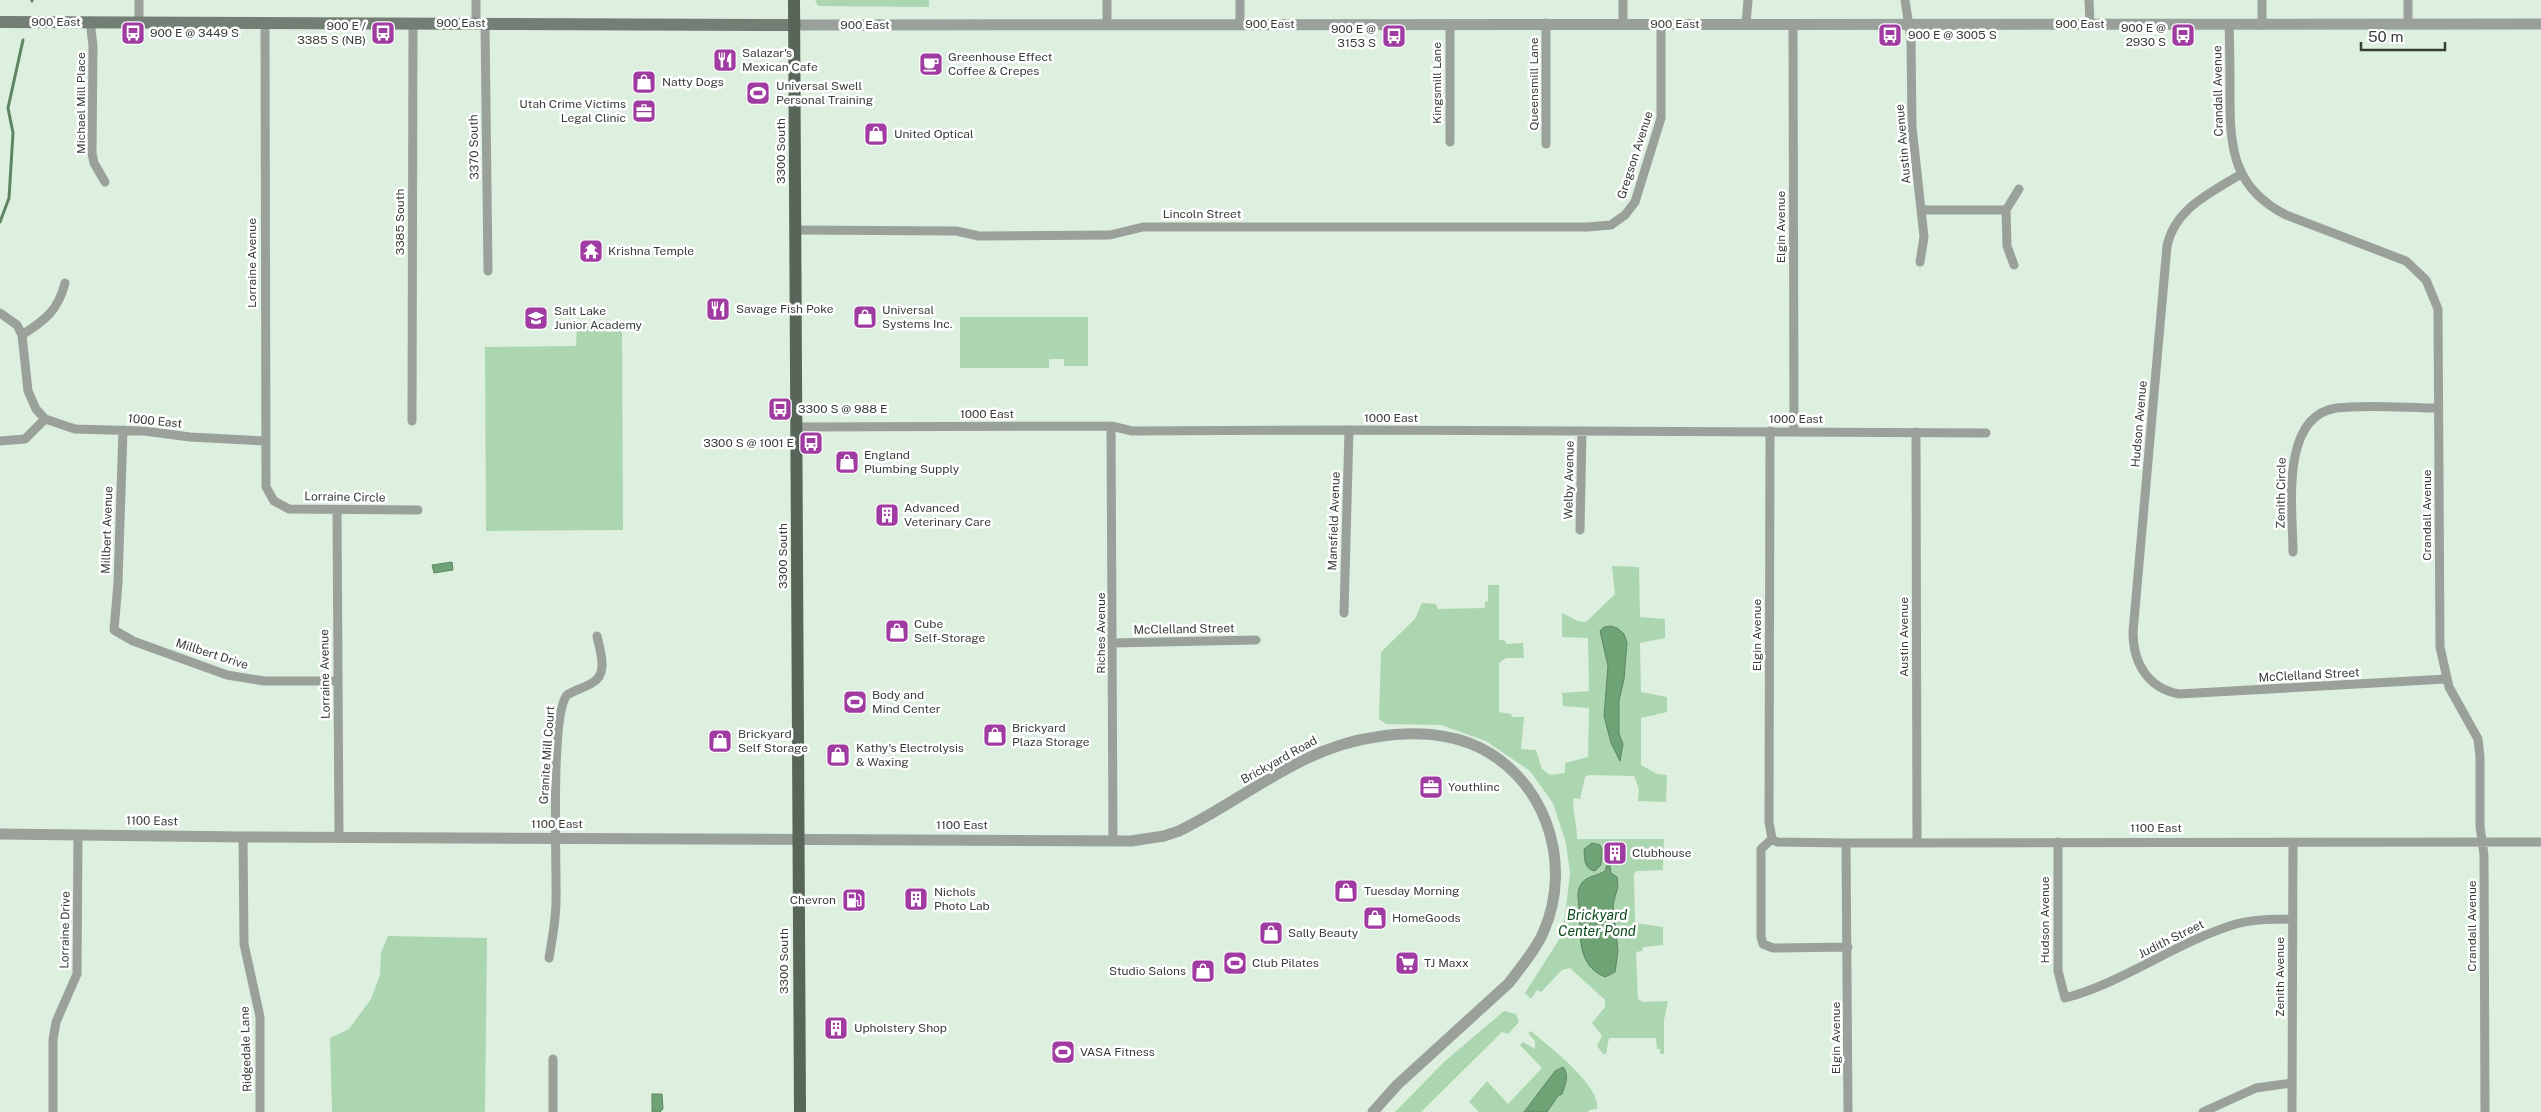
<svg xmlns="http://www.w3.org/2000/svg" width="2541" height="1112" viewBox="0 0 2541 1112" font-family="'Public Sans',sans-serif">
<rect width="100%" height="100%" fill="#ddefdf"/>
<path fill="#acd6b0" d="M 815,0 L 929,0 L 929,7 L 818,6 Z
M 960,317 L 1088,317 L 1088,366 L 1064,366 L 1064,359 L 1049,359 L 1049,368 L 960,368 Z
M 622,323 L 623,530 L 486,531 L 485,347 L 576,346 L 577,324 Z
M 1612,566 L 1639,567 L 1640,617 L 1665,619 L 1665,638 L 1640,643 L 1641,692 L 1667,697 L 1667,712 L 1641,718 L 1641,765 L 1657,774 L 1667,775 L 1666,802 L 1638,801 L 1639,789 L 1634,776 L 1589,775 L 1585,777 L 1580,799 L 1573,798 C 1573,813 1577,825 1577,839 L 1664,839 L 1663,870 L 1637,871 L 1634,874 L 1635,923 L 1663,927 L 1663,945 L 1643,947 L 1642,951 L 1636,952 L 1638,999 L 1643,1002 L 1668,1001 L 1664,1020 L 1664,1054 L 1660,1054 L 1660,1049 L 1657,1049 L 1656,1038 L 1609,1038 L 1606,1054 L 1603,1054 L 1597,1046 L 1602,1036 L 1592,1023 L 1605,1007 L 1605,1000 L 1570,968 L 1562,970 L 1541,992 L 1537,990 L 1531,999 L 1525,993 L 1560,938 L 1565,916 L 1570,873 L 1566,843 L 1553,803 L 1530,771 L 1486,741 L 1441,725 L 1386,724 L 1379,719 L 1381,652 L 1415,619 L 1422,603 L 1436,604 L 1438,609 L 1485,608 L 1485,602 L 1488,601 L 1488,585 L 1499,585 L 1499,640 L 1504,640 L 1507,644 L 1523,643 L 1524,658 L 1506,658 L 1499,663 L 1499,712 L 1511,714 L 1512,717 L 1524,717 L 1521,749 L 1536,750 L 1542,769 L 1550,775 L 1565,773 L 1565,763 L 1588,757 L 1589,708 L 1563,706 L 1562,693 L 1589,691 L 1588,638 L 1562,637 L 1562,613 L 1578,621 L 1586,622 L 1615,594 Z
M 388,936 L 487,938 L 485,1112 L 332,1112 L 330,1038 L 349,1029 L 371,999 L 380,975 L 381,953 Z
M 1504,1011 L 1516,1014 L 1519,1022 L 1508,1034 L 1502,1032 L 1421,1112 L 1395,1112 L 1444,1062 Z
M 1531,1031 C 1547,1045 1602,1086 1597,1109 L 1589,1110 L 1588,1112 L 1479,1112 L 1469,1102 L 1487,1081 L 1508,1104 L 1542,1068 L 1520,1045 L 1523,1042 L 1535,1049 L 1535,1041 L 1528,1033 Z"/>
<path fill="#6ea475" stroke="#5e8563" d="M 452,562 L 453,570 L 434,573 L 432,565 Z
M 1611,626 L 1617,628 L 1624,634 L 1627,643 L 1624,679 L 1619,701 L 1619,734 L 1623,744 L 1620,761 L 1611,743 L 1604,716 L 1608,666 L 1600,631 L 1604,627 Z
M 1592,843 L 1600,845 L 1602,850 L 1601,865 L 1595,871 C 1583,868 1585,859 1584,849 Z
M 1606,866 L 1610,866 L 1611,873 L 1617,877 L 1618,886 L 1613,905 L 1618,951 L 1615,972 L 1605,977 C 1576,965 1581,935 1579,909 C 1579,902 1576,893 1580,886 C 1585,875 1598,877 1606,870 Z
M 1563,1067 C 1570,1075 1565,1085 1562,1094 L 1558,1096 L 1547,1112 L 1524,1112 L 1555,1071 Z
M 652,1094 L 662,1094 L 663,1109 L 660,1112 L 652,1112 Z"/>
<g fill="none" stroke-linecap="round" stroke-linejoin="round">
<path stroke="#5e8563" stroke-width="3" d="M 32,1 L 32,0
M 0,222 L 9,198 L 13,133 L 8,108 L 23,40"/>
<path stroke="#9aa19a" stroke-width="9" d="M 476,0 L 476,23
M 1107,0 L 1107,24
M 1240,0 L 1240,24
M 1623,0 L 1623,24
M 1905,0 L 1911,39 L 1912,127 L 1924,237 L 1920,262
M 2089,0 L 2090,24
M 90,21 L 93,46 L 92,153 L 94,163 L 105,182
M 139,21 L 139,0
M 265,22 L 266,487 L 274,501 L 289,509 L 418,510
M 485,23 L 488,271
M 1546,23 L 1546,144
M 1450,24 L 1450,142
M 1746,24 L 1748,0
M 1793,24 L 1794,431
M 2229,25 C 2230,49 2230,74 2230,99 C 2230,151 2235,189 2286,215 L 2406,261 L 2426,280 L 2438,309 L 2440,647 L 2449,687 L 2478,739 L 2480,757 L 2480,826 L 2484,855 L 2485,1112
M 2262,25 L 2262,0
M 2408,25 L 2408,0
M 2241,174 C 2211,193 2175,208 2167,246 L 2133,632 C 2133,662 2147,688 2179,694 L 2446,679
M 1922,210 L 2006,210
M 795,230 L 956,231 L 979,236 L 1110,235 L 1143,227 L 1587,227 L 1611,225 L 1625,215 L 1635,202 L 1661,118 L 1661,23
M 2014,265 L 2007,246 L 2006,210 L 2019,189
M 0,313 L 17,325 L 22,335 L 28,391 L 36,409 L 45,419 L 75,429 L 144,431 L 190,437 L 265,441
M 22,335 C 45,320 58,311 65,283
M 412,421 L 413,23
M 1111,426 L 1113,840
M 797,427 L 1111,426 L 1132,431 L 1349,430 L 1986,433
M 123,430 L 118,583 L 114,630 L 133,641 L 227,675 L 264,681 L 338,681
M 1770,431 L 1769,822 L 1772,839
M 1916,432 L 1917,843
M 0,441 L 25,439 L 45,419
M 337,510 L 339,837
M 1580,530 L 1582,431
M 2293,552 C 2293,511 2279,417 2336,408 C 2367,404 2408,408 2439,408
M 1344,613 L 1349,430
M 1113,643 L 1256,640
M 243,837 L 244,944 L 260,1017 L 260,1112
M 1772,839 L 1777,842 L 1846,843 L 2541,842
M 1772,839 L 1761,849 L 1761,937 L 1763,944 L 1773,948 L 1848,947
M 2058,842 L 2058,971 L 2065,998 C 2125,982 2176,942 2236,924 C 2254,919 2274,919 2293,919
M 1846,843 L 1848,1112
M 549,958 C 552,940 556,920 556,901 C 557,866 550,715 567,695 C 575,690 584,688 592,683 C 609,674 600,651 597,636
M 53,1112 L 53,1040 L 56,1022 L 77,974 L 78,834
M 553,1112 L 553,1059
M 2203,1112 L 2256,1088 L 2292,1083
M 2292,1112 L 2293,842"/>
<path stroke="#9aa19a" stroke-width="11" d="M 795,25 L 2541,24
M 0,834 L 243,837 L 1131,841 L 1164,836 L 1179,831 C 1245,799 1301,747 1376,737 C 1407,732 1439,732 1469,743 C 1544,772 1575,862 1543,933 C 1535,951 1521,967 1509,983 L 1397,1085 L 1373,1112"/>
<path stroke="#737e74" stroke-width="12" d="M 0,22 L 795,25"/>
<path stroke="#586559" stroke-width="12" d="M 794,0 L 800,1112"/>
</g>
<defs>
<g id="bus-square" transform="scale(1.25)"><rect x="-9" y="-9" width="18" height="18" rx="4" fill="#a03ca1" stroke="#fff"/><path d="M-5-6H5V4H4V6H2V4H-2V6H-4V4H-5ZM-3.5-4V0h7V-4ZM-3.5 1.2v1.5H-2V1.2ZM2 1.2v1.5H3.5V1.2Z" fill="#fff"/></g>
<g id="restaurant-square" transform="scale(1.25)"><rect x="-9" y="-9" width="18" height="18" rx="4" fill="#a03ca1" stroke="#fff"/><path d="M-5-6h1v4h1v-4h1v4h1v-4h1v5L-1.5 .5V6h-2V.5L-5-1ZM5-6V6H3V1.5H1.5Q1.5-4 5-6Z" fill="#fff"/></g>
<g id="cafe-square" transform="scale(1.25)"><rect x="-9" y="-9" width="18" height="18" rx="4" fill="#a03ca1" stroke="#fff"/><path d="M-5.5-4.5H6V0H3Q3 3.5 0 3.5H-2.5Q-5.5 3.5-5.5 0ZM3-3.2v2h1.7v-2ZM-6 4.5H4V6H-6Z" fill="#fff"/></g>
<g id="shop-square" transform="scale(1.25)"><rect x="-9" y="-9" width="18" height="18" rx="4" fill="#a03ca1" stroke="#fff"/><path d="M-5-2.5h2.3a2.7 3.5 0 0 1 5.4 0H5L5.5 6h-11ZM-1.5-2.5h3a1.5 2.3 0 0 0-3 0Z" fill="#fff"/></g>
<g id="stadium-square" transform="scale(1.25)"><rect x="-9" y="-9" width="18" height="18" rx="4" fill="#a03ca1" stroke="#fff"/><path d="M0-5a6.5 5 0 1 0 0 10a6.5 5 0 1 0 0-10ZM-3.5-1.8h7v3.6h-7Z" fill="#fff"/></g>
<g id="office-square" transform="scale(1.25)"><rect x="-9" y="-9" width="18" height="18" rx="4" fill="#a03ca1" stroke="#fff"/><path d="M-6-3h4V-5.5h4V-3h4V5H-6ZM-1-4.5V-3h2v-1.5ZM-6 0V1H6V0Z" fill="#fff"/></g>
<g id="temple-square" transform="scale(1.25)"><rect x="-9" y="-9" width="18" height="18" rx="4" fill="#a03ca1" stroke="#fff"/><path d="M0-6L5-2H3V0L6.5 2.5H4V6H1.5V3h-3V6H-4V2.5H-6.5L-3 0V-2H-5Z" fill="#fff"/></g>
<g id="school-square" transform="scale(1.25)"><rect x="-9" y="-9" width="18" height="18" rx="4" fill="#a03ca1" stroke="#fff"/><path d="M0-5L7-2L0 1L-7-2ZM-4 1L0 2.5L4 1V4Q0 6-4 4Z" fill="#fff"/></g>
<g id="building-square" transform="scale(1.25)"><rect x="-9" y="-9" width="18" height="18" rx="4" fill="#a03ca1" stroke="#fff"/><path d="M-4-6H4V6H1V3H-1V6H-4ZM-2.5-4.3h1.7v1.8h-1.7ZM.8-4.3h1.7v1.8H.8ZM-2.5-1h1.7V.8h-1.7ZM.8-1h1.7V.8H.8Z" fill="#fff"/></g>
<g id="fuel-square" transform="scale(1.25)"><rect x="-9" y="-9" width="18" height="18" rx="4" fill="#a03ca1" stroke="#fff"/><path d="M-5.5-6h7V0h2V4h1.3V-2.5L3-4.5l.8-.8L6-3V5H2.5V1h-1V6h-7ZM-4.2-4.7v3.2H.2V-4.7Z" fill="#fff"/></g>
<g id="supermarket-square" transform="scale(1.25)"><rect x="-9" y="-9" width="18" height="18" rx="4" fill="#a03ca1" stroke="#fff"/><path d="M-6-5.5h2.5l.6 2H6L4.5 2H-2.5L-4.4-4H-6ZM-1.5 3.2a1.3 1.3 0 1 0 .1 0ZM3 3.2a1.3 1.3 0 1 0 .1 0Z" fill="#fff"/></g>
</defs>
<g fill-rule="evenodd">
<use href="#bus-square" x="133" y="33"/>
<use href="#bus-square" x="383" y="33"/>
<use href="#bus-square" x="1890" y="35"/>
<use href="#bus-square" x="2183" y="35"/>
<use href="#bus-square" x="1394" y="36"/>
<use href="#restaurant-square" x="725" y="60"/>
<use href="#cafe-square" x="931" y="64"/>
<use href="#shop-square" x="644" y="82"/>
<use href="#stadium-square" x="758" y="93"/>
<use href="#office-square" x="644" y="111"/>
<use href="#shop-square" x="876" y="134"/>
<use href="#temple-square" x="591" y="251"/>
<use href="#restaurant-square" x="718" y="309"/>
<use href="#shop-square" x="865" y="317"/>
<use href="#school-square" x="536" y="318"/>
<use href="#bus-square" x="780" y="409"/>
<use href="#bus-square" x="811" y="443"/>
<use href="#shop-square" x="847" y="462"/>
<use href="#building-square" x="887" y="515"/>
<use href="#shop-square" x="897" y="631"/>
<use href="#stadium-square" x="855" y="702"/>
<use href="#shop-square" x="995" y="735"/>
<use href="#shop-square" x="720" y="741"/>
<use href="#shop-square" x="838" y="755"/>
<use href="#office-square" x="1431" y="787"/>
<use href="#building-square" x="1615" y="853"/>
<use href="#shop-square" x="1346" y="891"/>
<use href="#building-square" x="916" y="899"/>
<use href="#fuel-square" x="854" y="900"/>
<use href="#shop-square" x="1375" y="918"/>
<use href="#shop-square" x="1271" y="933"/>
<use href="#stadium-square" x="1235" y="963"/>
<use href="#supermarket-square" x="1407" y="963"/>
<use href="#shop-square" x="1203" y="971"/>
<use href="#building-square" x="836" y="1028"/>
<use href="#stadium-square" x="1063" y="1052"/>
</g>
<g text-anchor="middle" stroke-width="5" stroke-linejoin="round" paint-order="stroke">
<g font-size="12" fill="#373e38" stroke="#fff">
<text x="56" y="26">900 East</text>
<text x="461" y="27">900 East</text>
<text x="1270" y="28">900 East</text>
<text x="1675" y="28">900 East</text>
<text x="2080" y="28">900 East</text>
<text x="865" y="29">900 East</text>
<text transform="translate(1437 83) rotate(-90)" y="4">Kingsmill Lane</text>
<text transform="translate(1534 84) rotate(-90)" y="4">Queensmill Lane</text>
<text transform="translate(2218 91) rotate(-91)" y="4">Crandall Avenue</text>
<text transform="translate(81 103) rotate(-90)" y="4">Michael Mill Place</text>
<text transform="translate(1903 144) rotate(-95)" y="4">Austin Avenue</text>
<text transform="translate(474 147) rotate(-91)" y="4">3370 South</text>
<text transform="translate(781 151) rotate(-90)" y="4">3300 South</text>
<text transform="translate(1635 155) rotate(-72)" y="4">Gregson Avenue</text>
<text x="1202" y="218">Lincoln Street</text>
<text transform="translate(400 222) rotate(-90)" y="4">3385 South</text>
<text transform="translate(1781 227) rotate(-90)" y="4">Elgin Avenue</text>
<text transform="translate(252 263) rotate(-90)" y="4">Lorraine Avenue</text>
<text x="987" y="418">1000 East</text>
<text x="1391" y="422">1000 East</text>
<text x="1796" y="423">1000 East</text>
<text transform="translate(155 421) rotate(6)" y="4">1000 East</text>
<text transform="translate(2139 424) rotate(-85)" y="4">Hudson Avenue</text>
<text transform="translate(1569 480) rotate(-89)" y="4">Welby Avenue</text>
<text transform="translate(2281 493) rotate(-89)" y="4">Zenith Circle</text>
<text transform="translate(345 497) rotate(1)" y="4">Lorraine Circle</text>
<text transform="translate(2427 515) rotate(-90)" y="4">Crandall Avenue</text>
<text transform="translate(1334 521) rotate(-88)" y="4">Mansfield Avenue</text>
<text transform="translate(107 530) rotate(-88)" y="4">Millbert Avenue</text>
<text transform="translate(783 556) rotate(-90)" y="4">3300 South</text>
<text transform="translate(1184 629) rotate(-1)" y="4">McClelland Street</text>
<text transform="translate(1101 633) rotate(-90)" y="4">Riches Avenue</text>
<text transform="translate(1757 635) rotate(-90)" y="4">Elgin Avenue</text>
<text transform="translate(1904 637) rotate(-90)" y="4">Austin Avenue</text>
<text transform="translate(212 654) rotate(18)" y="4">Millbert Drive</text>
<text transform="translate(325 674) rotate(-91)" y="4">Lorraine Avenue</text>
<text transform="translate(2309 675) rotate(-3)" y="4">McClelland Street</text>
<text transform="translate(547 755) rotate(-86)" y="4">Granite Mill Court</text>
<text transform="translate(1279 760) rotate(-29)" y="4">Brickyard Road</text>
<text transform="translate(152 821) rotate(1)" y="4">1100 East</text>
<text x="557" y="828">1100 East</text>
<text x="962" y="829">1100 East</text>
<text x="2156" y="832">1100 East</text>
<text transform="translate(2045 920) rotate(-90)" y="4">Hudson Avenue</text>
<text transform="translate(2472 926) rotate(-90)" y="4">Crandall Avenue</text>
<text transform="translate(65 930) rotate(-89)" y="4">Lorraine Drive</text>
<text transform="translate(2171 939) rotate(-26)" y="4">Judith Street</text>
<text transform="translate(784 961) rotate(-90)" y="4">3300 South</text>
<text transform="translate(2280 977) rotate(-90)" y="4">Zenith Avenue</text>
<text transform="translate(1836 1038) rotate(-90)" y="4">Elgin Avenue</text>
<text transform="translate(246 1049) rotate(-92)" y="4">Ridgedale Lane</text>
</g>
<g font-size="12" fill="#373e38" stroke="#fff" text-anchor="start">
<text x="366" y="30" text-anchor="end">900 E /<tspan x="366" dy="14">3385 S (NB)</tspan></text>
<text x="2166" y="32" text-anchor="end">900 E @<tspan x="2166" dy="14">2930 S</tspan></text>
<text x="1376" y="33" text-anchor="end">900 E @<tspan x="1376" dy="14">3153 S</tspan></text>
<text x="150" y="37">900 E @ 3449 S</text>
<text x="1908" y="39">900 E @ 3005 S</text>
<text x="742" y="57">Salazar's<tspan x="742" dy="14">Mexican Cafe</tspan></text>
<text x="948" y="61">Greenhouse Effect<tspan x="948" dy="14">Coffee &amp; Crepes</tspan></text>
<text x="662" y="86">Natty Dogs</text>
<text x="776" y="90">Universal Swell<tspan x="776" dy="14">Personal Training</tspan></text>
<text x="626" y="108" text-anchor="end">Utah Crime Victims<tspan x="626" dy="14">Legal Clinic</tspan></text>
<text x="894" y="138">United Optical</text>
<text x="608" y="255">Krishna Temple</text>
<text x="736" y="313">Savage Fish Poke</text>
<text x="882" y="314">Universal<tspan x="882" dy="14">Systems Inc.</tspan></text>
<text x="554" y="315">Salt Lake<tspan x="554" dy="14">Junior Academy</tspan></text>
<text x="798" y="413">3300 S @ 988 E</text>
<text x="794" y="447" text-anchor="end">3300 S @ 1001 E</text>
<text x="864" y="459">England<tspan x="864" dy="14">Plumbing Supply</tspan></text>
<text x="904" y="512">Advanced<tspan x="904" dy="14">Veterinary Care</tspan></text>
<text x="914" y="628">Cube<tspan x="914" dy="14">Self-Storage</tspan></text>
<text x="872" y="699">Body and<tspan x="872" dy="14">Mind Center</tspan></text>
<text x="1012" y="732">Brickyard<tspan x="1012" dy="14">Plaza Storage</tspan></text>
<text x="738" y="738">Brickyard<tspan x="738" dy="14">Self Storage</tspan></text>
<text x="856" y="752">Kathy's Electrolysis<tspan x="856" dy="14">&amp; Waxing</tspan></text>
<text x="1448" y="791">Youthlinc</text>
<text x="1632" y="857">Clubhouse</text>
<text x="1364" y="895">Tuesday Morning</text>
<text x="934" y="896">Nichols<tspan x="934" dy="14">Photo Lab</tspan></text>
<text x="836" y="904" text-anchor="end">Chevron</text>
<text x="1392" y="922">HomeGoods</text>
<text x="1288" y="937">Sally Beauty</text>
<text x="1252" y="967">Club Pilates</text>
<text x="1424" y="967">TJ Maxx</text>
<text x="1186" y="975" text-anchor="end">Studio Salons</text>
<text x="854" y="1032">Upholstery Shop</text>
<text x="1080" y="1056">VASA Fitness</text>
</g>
<g font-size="14" font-style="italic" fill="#0b481b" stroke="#fff">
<text x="1597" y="920">Brickyard<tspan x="1597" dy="16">Center Pond</tspan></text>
</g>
</g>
<path d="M2361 42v8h84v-8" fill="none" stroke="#373e38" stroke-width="2.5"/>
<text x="2368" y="42" font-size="15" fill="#373e38" stroke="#ffffff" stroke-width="4" paint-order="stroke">50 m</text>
</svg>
